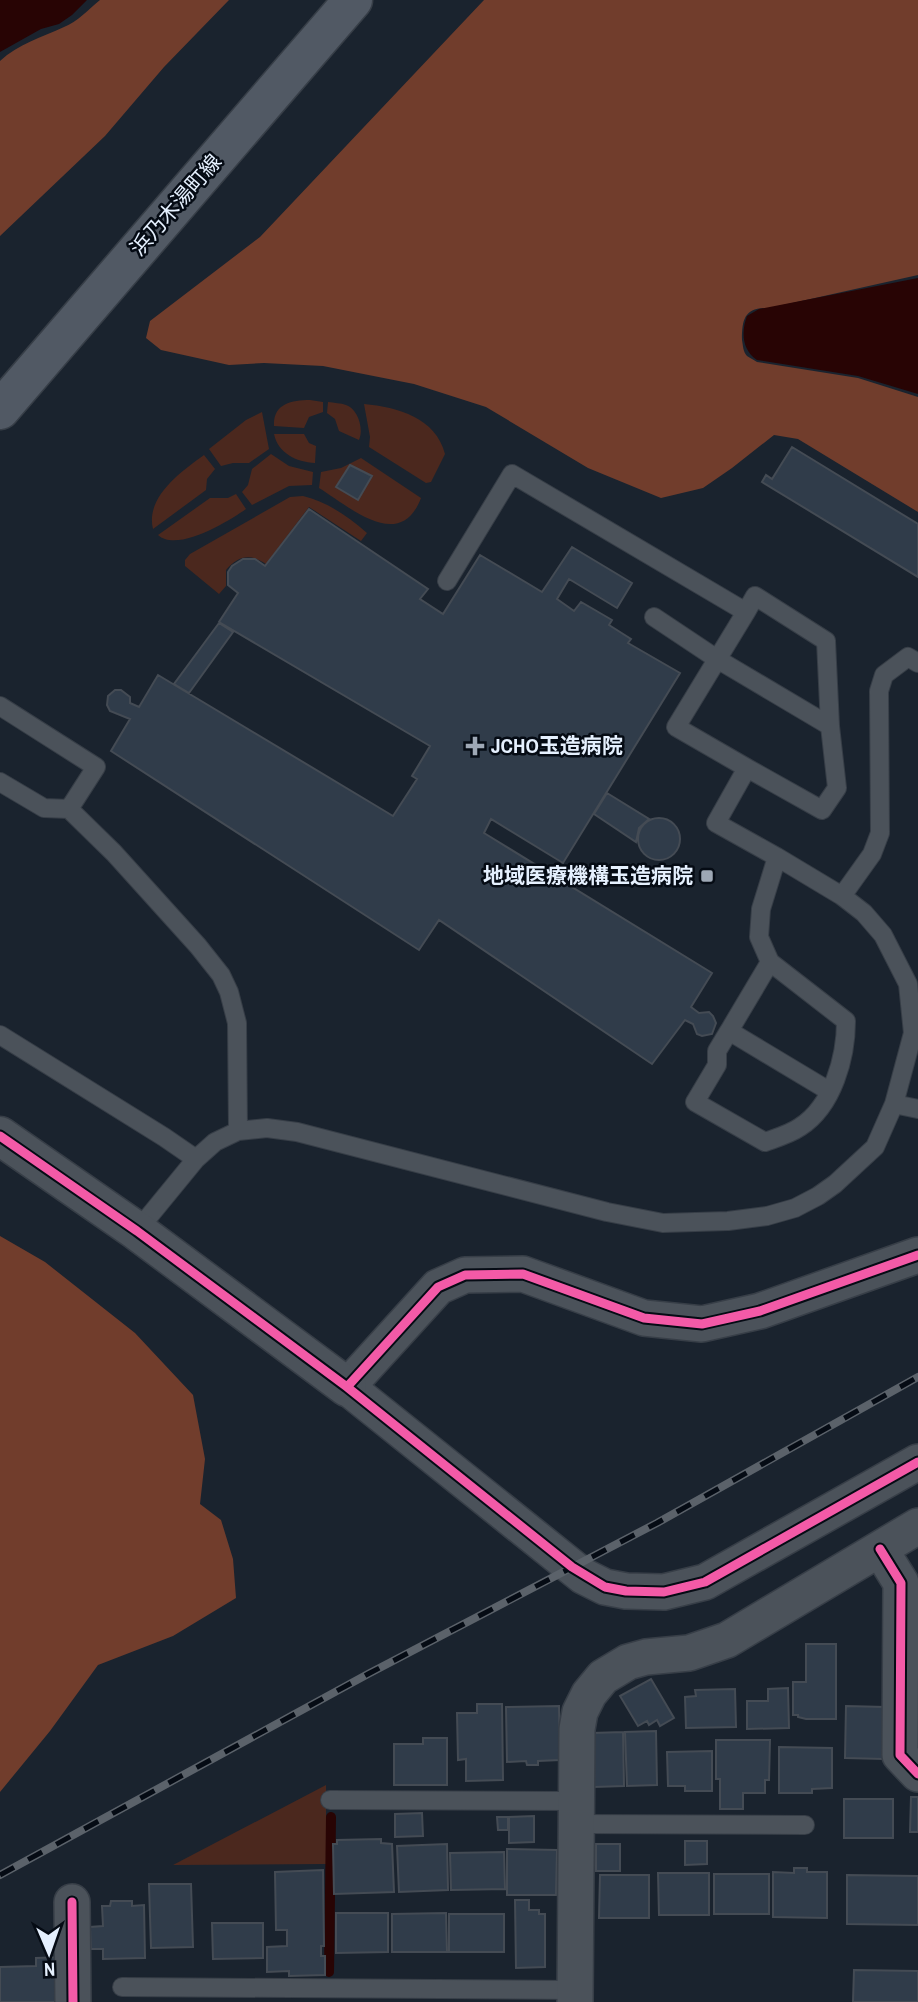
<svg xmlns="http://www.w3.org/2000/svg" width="918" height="2002" viewBox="0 0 918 2002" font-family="'Archivo Narrow','Noto Sans JP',sans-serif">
<rect width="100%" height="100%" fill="#1a232e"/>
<path fill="#4b281e" d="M 310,400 L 323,402 L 323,412 L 309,417 L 304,428 L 274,426 C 273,404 291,400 310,400 Z
M 328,402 C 334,403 341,403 346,405 C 358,409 364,429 359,440 L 339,431 L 335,419 L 327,413 Z
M 364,404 C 398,407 436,418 445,454 L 431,482 L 426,483 L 369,447 L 370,437 Z
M 262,412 L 269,449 L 249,463 L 233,463 L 221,466 L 209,449 L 246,420 Z
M 274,434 L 304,434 L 309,443 L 316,446 L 315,463 C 296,462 278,453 274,434 Z
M 271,454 L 289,466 L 313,472 L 312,485 L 289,486 L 252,505 L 242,492 L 248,485 L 252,469 Z
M 204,455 L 215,469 L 207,479 L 206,490 L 153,529 C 145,497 182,471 204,455 Z
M 361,458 L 421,498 C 400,553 350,507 319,488 L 321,472 L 341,468 Z
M 236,494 L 246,509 C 229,521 177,553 158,535 L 210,498 L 228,498 Z
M 303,496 C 327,502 348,516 367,533 L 361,541 L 309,507 L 266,564 C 250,553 238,556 226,570 L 226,586 L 219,594 L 185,566 L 185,560 L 190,554 L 290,497 Z
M 326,1785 L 326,1864 L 173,1865 Z"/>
<path fill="#713d2c" d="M 100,0 L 229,0 L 164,67 L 105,136 L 0,236 L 0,61 C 18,44 42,37 64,27 C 77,22 89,9 100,0 Z
M 484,0 L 918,0 L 918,275 L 770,308 C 745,307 742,318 742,340 C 743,345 743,352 747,356 C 750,358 754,360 757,362 L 858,378 L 918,397 L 918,512 L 798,439 L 774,435 L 732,468 L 703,488 L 661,498 L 588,468 L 486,407 L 414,384 L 323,366 L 264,363 L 229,365 L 161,350 L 146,338 L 150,321 L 260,237 Z
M 0,1236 L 45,1262 L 135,1333 L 193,1395 L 205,1459 L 200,1504 L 221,1520 L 233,1559 L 236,1598 L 173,1636 L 98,1665 L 50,1731 L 0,1792 Z"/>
<path fill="#280404" d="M 0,0 L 87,0 L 72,15 L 59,24 L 41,29 L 0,52 Z
M 918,278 L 918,394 L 858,376 L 757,360 C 742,350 741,332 747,316 L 759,309 Z"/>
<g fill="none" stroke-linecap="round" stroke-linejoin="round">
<path stroke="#280404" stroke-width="10" d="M 329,1972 L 331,1817"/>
</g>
<path fill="#303c4a" stroke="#444b54" stroke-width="2" d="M 792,447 L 918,524 L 918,577 L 762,482 L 766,475 L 772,479 Z
M 350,465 L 372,476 L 358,500 L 336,487 Z
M 309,509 L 428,589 L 420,599 L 443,614 L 480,555 L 542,592 L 572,547 L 632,583 L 617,608 L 569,579 L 557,599 L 574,611 L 581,602 L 612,620 L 609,625 L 631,639 L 628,643 L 680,673 L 563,863 L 491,819 L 484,833 L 712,973 L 691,1007 L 699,1013 L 709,1012 L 713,1016 L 716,1023 L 712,1034 L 702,1036 L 697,1034 L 693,1024 L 685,1020 L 652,1064 L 439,920 L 419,950 L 111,751 L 130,719 L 110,711 L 107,705 L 108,696 L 115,690 L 121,690 L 130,697 L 130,703 L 139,707 L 158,675 L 393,816 L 417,779 L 412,776 L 430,746 L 219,622 L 238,593 L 228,585 L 228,572 L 232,566 L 243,559 L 255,559 L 265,566 Z
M 219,623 L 233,632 L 189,693 L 174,684 Z
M 607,793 L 649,819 L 639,828 L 636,842 L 594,814 Z
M638 839a21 21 0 1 1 42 0a21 21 0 1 1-42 0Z
M 806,1644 L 836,1644 L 836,1719 L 806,1719 L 798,1717 L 798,1715 L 793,1715 L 793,1682 L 806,1682 Z
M 651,1679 L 674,1718 L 660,1726 L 657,1720 L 649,1725 L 647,1721 L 638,1726 L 620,1696 Z
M 788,1688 L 789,1728 L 747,1729 L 747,1701 L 768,1701 L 768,1689 Z
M 735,1689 L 736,1727 L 686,1728 L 685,1697 L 696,1696 L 695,1690 Z
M 477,1704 L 502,1704 L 503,1780 L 466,1781 L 466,1759 L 458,1760 L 457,1713 L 477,1713 Z
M 559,1706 L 560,1760 L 538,1761 L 538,1765 L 527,1765 L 526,1761 L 507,1762 L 506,1707 Z
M 846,1706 L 885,1707 L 884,1759 L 845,1758 Z
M 656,1731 L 657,1785 L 627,1786 L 625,1732 Z
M 623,1732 L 624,1786 L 594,1787 L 592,1733 Z
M 423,1738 L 447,1738 L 447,1785 L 394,1785 L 394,1744 L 423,1744 Z
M 716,1740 L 770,1740 L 769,1780 L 765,1780 L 765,1793 L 743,1793 L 743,1809 L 720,1809 L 720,1779 L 716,1779 Z
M 779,1747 L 832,1748 L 832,1788 L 812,1789 L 812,1793 L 779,1793 Z
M 712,1751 L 712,1791 L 685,1791 L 685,1786 L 668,1786 L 667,1752 Z
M 911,1797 L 918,1797 L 918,1832 L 910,1832 Z
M 844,1799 L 893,1799 L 893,1838 L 844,1838 Z
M 422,1813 L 423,1836 L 395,1837 L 395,1814 Z
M 534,1816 L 534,1842 L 509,1843 L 509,1817 Z
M 497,1817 L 508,1817 L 508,1830 L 498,1830 Z
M 381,1839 L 381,1843 L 392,1844 L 394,1892 L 334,1894 L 333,1844 L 337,1844 L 337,1840 Z
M 685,1841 L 707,1841 L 707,1864 L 685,1865 Z
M 447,1844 L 448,1890 L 399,1892 L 397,1846 Z
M 596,1844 L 620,1844 L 620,1871 L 596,1871 Z
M 507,1849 L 557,1850 L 556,1895 L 507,1895 Z
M 504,1852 L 505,1889 L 451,1890 L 450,1853 Z
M 794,1868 L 807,1868 L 807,1872 L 827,1872 L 827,1918 L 773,1917 L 773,1872 L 794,1873 Z
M 323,1870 L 324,1946 L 321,1946 L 321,1956 L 325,1956 L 325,1975 L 289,1976 L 289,1971 L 267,1972 L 267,1947 L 287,1946 L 287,1930 L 276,1930 L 275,1872 Z
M 658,1873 L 709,1873 L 709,1915 L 659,1915 Z
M 714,1874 L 769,1874 L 769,1914 L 714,1914 Z
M 600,1875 L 649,1875 L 649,1918 L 599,1918 Z
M 847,1875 L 918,1876 L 918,1925 L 847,1924 Z
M 149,1884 L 191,1884 L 193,1947 L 151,1948 Z
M 515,1900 L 529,1900 L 529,1910 L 539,1910 L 539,1914 L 545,1914 L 545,1967 L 516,1968 Z
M 111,1901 L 132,1901 L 132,1906 L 144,1905 L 145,1958 L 103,1959 L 103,1949 L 91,1949 L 90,1927 L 103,1926 L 102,1906 L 110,1906 Z
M 336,1913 L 388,1913 L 388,1952 L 336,1953 Z
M 446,1913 L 447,1952 L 392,1952 L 392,1914 Z
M 449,1914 L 504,1914 L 504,1952 L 449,1952 Z
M 212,1923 L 263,1923 L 263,1958 L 213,1959 Z
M 64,1957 L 64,2002 L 0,2002 L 0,1967 L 36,1966 L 36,1958 Z
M 854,1970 L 918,1971 L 918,2002 L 853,2002 Z"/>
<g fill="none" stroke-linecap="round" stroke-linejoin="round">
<g stroke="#373e47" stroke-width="20">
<path id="service" d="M 447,581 L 512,474 L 746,612 L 676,727 L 747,768
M 746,612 L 755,596 L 826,641 L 830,726
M 654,617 L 717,659 L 830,726 L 837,788 L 822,810 L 747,768 L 716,823 L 777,857 L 761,909 L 759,937 L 770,962 L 846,1021 C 846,1057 833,1106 800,1127 C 790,1134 776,1138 765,1142 L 695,1102 L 717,1065 L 717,1051 L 729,1031
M 0,706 L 96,767 L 69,809 L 114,853 L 198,946 L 221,975 L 229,992 L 237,1023 L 238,1131 L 267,1128 L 297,1132 L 607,1212 L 663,1223 L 728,1221 L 767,1216 L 795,1208 L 818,1196 L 835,1184 L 875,1147 L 894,1104 L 913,1033 L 908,984 L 883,935 L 864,913 L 842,896
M 0,782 L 44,808 L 69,809
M 777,857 L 842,896 L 872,854 L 880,833 L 879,691 L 884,675 L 908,657 L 918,663
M 770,962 L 729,1031 L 829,1091
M 0,1035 L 164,1137 L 196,1159 L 215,1142 L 238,1131
M 894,1104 L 918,1109
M 137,1231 L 196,1159
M 330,1800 L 575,1801
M 575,1824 L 805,1825
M 122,1987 L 575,1990"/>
</g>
<g stroke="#373e47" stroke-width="38">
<path id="minor" d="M 918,1255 L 760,1311 L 702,1324 L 644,1318 L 523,1274 L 465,1275 L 438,1287 L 347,1387 L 583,1576 L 605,1587 L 626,1591 L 664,1592 L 705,1582 L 918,1462
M 880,1549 L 901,1583 L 900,1755 L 918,1774
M 72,1902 L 73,2002
M 575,2002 L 577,1729 L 580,1712 L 589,1694 L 603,1677 L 628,1662 L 646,1657 L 689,1653 L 727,1640 L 918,1526"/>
</g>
<g stroke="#373e47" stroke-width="41">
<path id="tertiary" d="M 0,1136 L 137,1231 L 347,1387"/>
</g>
<g stroke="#373e47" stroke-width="41">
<path id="secondary" d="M 0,410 L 353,0"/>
</g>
<use href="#service" stroke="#4b525a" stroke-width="18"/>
<use href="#minor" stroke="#4b525a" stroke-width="35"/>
<use href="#tertiary" stroke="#4b525a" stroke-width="38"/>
<use href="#secondary" stroke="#515964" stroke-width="38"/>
<g stroke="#5b626a" stroke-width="8">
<path id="rail" d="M 0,1875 L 368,1674 L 657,1523 L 918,1377"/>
</g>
<use href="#rail" stroke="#050b14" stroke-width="5" stroke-dasharray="16" stroke-linecap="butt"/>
<g stroke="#050b14" stroke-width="13">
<path id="cycleway" d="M 0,1136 L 137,1231 L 347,1387 L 572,1567 L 605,1587 L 626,1591 L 664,1592 L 705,1582 L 918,1462
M 347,1387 L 438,1287 L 465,1275 L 523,1274 L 644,1318 L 702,1324 L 760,1311 L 918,1255
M 880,1549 L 901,1583 L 900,1755 L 918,1774
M 72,1902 L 73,2002"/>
</g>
<use href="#cycleway" stroke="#f35aa7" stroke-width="9"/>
</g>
<g fill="#9ea8b5" stroke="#050b14" stroke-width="2.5">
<path d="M471.5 735.5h7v7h7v7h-7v7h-7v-7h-7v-7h7z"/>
<rect x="700" y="869" width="14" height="14" rx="3.5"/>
</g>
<g text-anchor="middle" stroke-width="5" stroke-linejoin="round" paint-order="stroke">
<g font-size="21" fill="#e5f0fe" stroke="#050b14">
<text transform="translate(176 205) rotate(-49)" y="7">浜乃木湯町線</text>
</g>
<g font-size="21" font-weight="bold" fill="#e5f0fe" stroke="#050b14" text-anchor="start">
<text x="491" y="753">JCHO玉造病院</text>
<text x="693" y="883" text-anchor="end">地域医療機構玉造病院</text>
</g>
</g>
<g transform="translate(49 1953) rotate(178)" stroke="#050b14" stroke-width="5" paint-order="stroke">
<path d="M0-5L12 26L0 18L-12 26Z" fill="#e5f0fe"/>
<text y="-10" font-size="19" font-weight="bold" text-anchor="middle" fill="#e5f0fe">N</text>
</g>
</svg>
